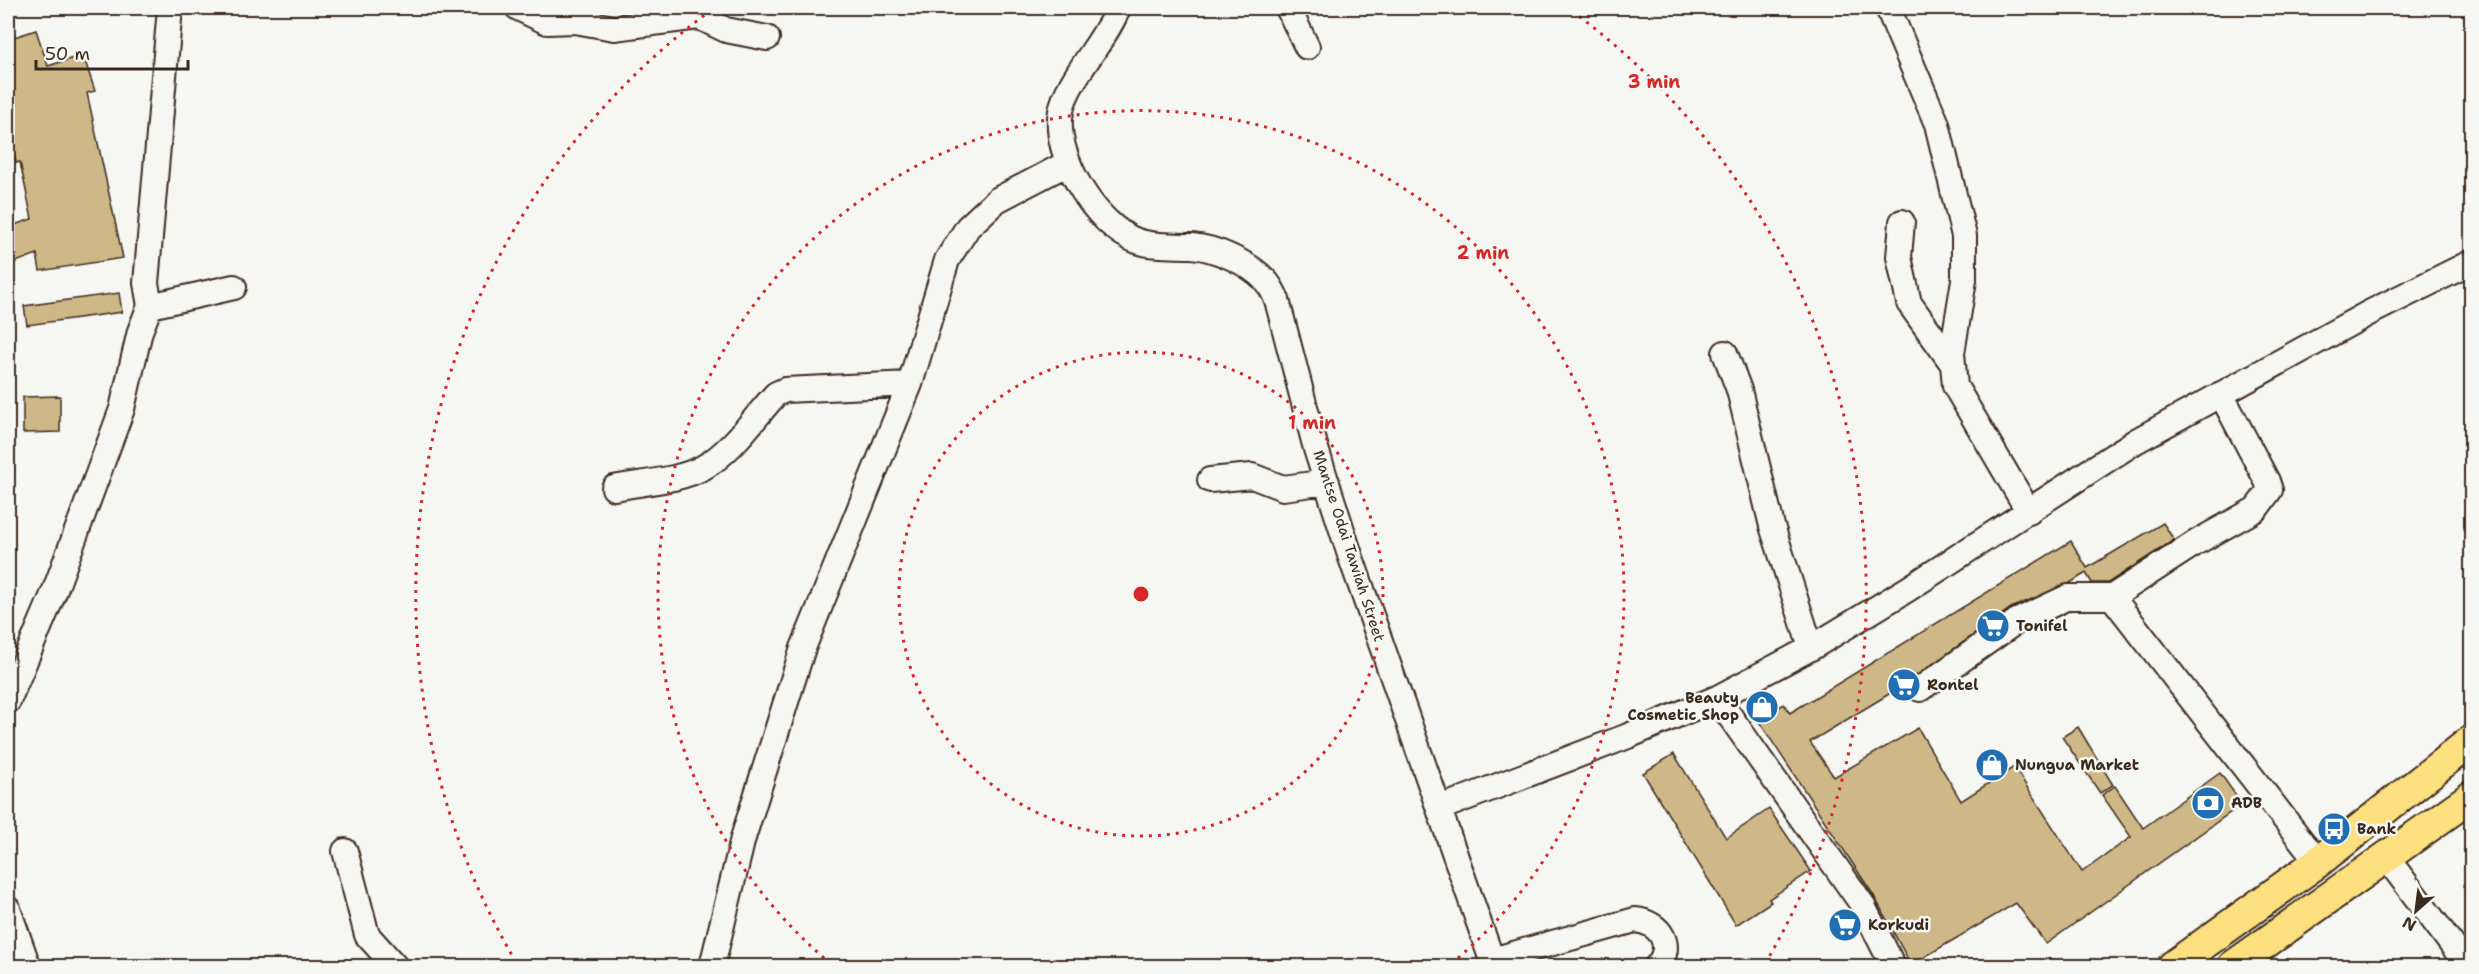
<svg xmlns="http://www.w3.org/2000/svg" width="2479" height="974" viewBox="0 0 2479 974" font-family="'Shantell Sans',sans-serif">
<rect width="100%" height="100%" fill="#f6f6f2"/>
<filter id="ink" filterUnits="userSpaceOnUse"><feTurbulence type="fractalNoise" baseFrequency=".0167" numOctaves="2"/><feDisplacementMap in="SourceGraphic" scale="12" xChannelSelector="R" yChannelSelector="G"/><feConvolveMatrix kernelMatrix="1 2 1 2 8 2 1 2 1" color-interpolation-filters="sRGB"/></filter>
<g filter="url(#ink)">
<path fill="#cfb887" stroke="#3b2a1e" stroke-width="1.5" d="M 36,30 L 48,66 L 83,55 L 95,91 L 87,93 L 123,258 L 40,271 L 37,254 L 8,265 L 8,227 L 32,219 L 20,162 L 16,163 L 8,123 L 8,39 Z
M 119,293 L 122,312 L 27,325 L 24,306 Z
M 60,396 L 60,432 L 23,433 L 23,397 Z
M 2163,523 L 2174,540 L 2108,583 L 2092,583 L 2086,573 L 2070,583 L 2011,608 L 1907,683 L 1810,742 L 1834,777 L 1918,728 L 1961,801 L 2014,767 L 2082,872 L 2131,837 L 2102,795 L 2115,786 L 2143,828 L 2220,773 L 2242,804 L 2046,944 L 2016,903 L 1911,965 L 1874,896 L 1758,720 L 1784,704 L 1790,713 L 2071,541 L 2087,568 Z
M 2078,727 L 2113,785 L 2100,793 L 2062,737 Z
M 1674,754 L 1726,838 L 1769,809 L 1811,871 L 1769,899 L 1771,902 L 1736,925 L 1643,773 Z"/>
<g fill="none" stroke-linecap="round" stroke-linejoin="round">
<g stroke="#3b2a1e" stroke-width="28">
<path id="minor" d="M 518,8 L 547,22 L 575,21 L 614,28 L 699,17 L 726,30 L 767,38
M 1118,8 C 1106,40 1066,81 1061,111 C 1052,155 1096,226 1137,241 C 1154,247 1174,245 1192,246 C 1216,248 1249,263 1265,280 C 1270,285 1274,293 1277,300 L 1316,449 L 1350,555 L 1494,966
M 1288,8 L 1307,47
M 1888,8 L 1937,124 L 1964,236 L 1964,280 L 1952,353 L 1955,386 L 2029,512
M 1902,222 L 1899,257 L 1909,303 L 1952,363
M 150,306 L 234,287
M 1725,353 L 1739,390 L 1772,526 L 1811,648
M 1210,480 L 1252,476 L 1283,488 L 1327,482
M 614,488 C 643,482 679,481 704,467 C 732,451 754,418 776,394 L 785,390 L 910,384
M 2112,597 L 2318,862
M 1920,689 L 2017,621 L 2068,597 L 2112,597 L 2197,542 L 2256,509 L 2270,490 L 2267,481 L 2221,394
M 1717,698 L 1862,904 L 1893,966
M 8,701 L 55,590 L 122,409 L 140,331 L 150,306 L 146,283 L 170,8
M 1440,808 L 1628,736 L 1717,698 L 1811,648 L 1908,589 L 2136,441 L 2369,313 L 2472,262
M 345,851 L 367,935 L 395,966
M 2386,857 L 2468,966
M 8,909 L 28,966
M 1492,960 L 1635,920 C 1660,922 1675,946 1657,966
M 712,966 L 743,838 L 803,648 L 910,384 L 947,260 L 968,227 L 997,200 L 1066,164"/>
</g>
<g stroke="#3b2a1e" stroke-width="34">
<path id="major" d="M 2173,966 L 2318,862 L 2472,740
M 2233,966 L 2472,796"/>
</g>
<use href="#minor" stroke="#f6f6f2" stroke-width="24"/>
<use href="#major" stroke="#fce080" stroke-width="30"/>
</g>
</g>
<g fill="none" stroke="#d62828" stroke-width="3" stroke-dasharray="3 6">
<circle cx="1141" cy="594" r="242"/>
<path d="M831 964A483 483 0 1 1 1451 964"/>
<path d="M516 962A725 725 0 0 1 710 11M1572 11A725 725 0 0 1 1766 962"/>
</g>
<defs>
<g id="supermarket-disc" transform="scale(1.725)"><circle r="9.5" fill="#1f6fb2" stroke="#f6f6f2"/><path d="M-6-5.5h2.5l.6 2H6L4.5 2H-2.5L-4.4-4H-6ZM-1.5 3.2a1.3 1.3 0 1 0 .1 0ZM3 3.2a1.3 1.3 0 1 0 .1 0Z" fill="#fff"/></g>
<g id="shop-disc" transform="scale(1.725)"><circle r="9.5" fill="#1f6fb2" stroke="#f6f6f2"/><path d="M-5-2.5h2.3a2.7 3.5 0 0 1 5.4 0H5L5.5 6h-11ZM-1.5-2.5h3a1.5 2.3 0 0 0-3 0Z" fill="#fff"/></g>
<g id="bank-disc" transform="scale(1.725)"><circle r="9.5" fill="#1f6fb2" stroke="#f6f6f2"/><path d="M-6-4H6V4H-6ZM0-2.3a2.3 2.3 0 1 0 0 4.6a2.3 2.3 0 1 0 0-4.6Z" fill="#fff"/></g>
<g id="bus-disc" transform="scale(1.725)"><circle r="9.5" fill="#1f6fb2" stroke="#f6f6f2"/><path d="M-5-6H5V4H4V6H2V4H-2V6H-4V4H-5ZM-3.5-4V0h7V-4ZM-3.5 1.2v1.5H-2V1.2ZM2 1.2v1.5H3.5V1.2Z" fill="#fff"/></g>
</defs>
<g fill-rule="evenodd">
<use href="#supermarket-disc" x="1993" y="626"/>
<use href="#supermarket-disc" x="1904" y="685"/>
<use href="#shop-disc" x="1762" y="707"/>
<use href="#shop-disc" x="1992" y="765"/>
<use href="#bank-disc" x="2208" y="803"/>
<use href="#bus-disc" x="2334" y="829"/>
<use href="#supermarket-disc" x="1845" y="925"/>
</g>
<g text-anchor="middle" stroke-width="5" stroke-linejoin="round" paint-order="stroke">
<g font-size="15" fill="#3b2a1e" stroke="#f6f6f2">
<text transform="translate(1349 546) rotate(72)" y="5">Mantse Odai Tawiah Street</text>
</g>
<g font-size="15" font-weight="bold" fill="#3b2a1e" stroke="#f6f6f2" text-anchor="start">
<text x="2016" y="631">Tonifel</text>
<text x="1927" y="690">Rontel</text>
<text x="1739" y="703" text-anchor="end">Beauty<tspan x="1739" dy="17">Cosmetic Shop</tspan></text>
<text x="2015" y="770">Nungua Market</text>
<text x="2231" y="808">ADB</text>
<text x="2357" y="834">Bank</text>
<text x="1868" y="930">Korkudi</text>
</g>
</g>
<circle cx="1141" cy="594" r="9" fill="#d62828" stroke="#f6f6f2" stroke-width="3"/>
<g font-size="18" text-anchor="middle" font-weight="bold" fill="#d62828" stroke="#f6f6f2" stroke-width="5" stroke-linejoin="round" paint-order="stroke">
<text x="1654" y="88">3 min</text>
<text x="1483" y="259">2 min</text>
<text x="1312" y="429">1 min</text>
</g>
<rect width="2479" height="974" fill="none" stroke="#f6f6f2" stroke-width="30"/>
<rect x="15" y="15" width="2449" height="944" fill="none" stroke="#3b2a1e" stroke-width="2" filter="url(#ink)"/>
<g transform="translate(2416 911) rotate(208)" stroke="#f6f6f2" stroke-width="4.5" paint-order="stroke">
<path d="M0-4.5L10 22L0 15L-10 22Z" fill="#3b2a1e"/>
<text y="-9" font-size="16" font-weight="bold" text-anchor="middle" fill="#3b2a1e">N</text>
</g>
<path d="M36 60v9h152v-9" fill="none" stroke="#3b2a1e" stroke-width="3"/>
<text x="45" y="60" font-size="18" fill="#3b2a1e" stroke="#f6f6f2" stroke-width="4.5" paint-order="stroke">50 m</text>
</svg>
